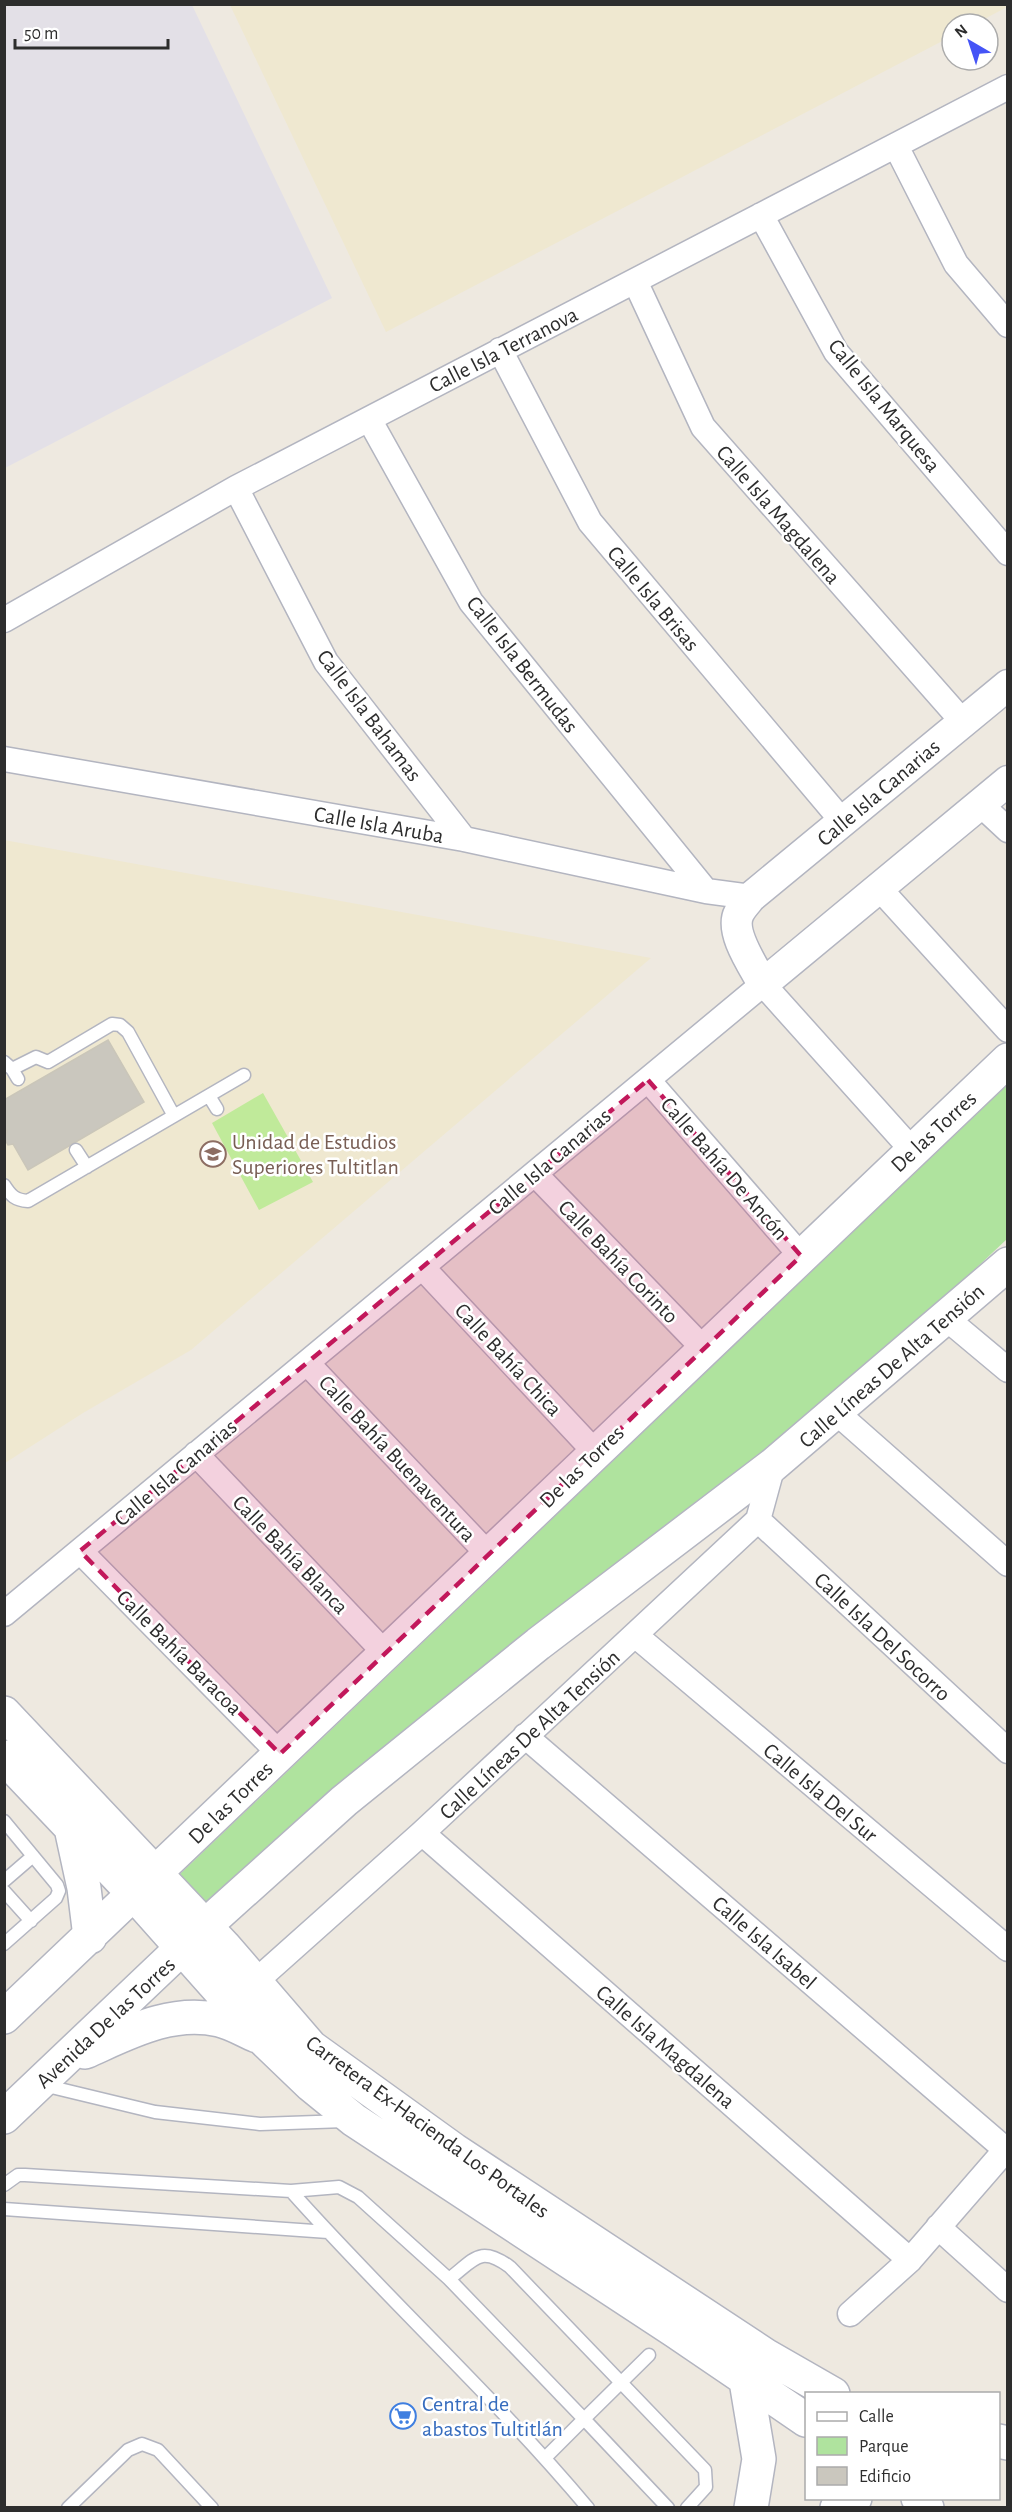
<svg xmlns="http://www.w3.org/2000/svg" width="1012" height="2512" viewBox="0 0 1012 2512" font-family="'Alegreya Sans',sans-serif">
<rect width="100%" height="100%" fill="#eee9e0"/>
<path fill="#e3e0e7" d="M 5,4 L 192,5 L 332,298 L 5,468 Z"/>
<path fill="#efe8d0" d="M 1007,4 L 1007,7 L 975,24 L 952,24 L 952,36 L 386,332 L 230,5 Z
M 4,840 L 451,921 L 651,958 L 191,1350 L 83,1413 L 5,1463 Z"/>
<path fill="#afe39e" d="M 1007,1085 L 1007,1239 L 887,1352 L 688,1513 L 363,1763 L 208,1907 L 180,1874 Z"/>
<path fill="#c0ea9a" d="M 263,1093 L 313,1182 L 259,1210 L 212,1123 Z"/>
<path fill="#cac7be" stroke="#cac6b9" stroke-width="1.5" d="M 108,1040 L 144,1102 L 28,1170 L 13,1144 L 8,1145 L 4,1138 L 7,1131 L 4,1127 L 4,1100 Z"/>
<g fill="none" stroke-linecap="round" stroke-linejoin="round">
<g stroke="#b3b5c0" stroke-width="15">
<path id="service" d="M 4,1062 L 12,1069 L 36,1057 L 48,1062 L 112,1024 L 120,1025 L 128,1032 L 174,1116
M 12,1069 L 18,1079
M 209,1096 L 217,1109
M 76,1150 L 87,1167
M 4,1185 C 11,1196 15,1200 28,1201 L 244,1075
M 4,1821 L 57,1885 L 59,1891 L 56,1898 L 4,1944
M 4,1881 L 33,1856
M 4,1891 L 31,1921
M 43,2085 L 155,2112 L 260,2124 L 345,2121
M 4,2185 L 18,2175 L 25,2175 L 291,2191 C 387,2299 495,2397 588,2508
M 291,2191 L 339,2187 L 358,2197 L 449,2279 L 584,2419 L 546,2457
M 4,2209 L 328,2232
M 449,2279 C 475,2259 480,2245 510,2267 L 705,2470 L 706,2487 L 687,2508
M 649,2355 L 584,2419 L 668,2508
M 68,2508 L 128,2450 L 142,2444 L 158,2450 L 212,2508"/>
</g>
<g stroke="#b3b5c0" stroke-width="27">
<path id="minor" d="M 896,146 L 956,264 L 1008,325
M 761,215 L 836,352 L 1008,553
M 635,281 L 703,427 L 963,722
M 500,350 L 590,522 L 843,822
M 369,419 L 471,602 L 706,891
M 236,488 L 326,662 L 464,839
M 4,620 L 236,488 L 1008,87
M 4,759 L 464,839 L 706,891 L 751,897
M 980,804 L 1008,830
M 879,888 L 1008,1030
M 648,1080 L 801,1256
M 535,1174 L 704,1349
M 422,1267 L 595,1452
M 947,1319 L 1008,1370
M 307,1363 L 488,1554
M 837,1413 L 1008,1564
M 196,1454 L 385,1653
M 758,1520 L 1008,1751
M 80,1551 L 280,1754
M 4,1614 L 763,984 L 912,1150
M 635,1635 L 1008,1949
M 525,1736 L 1005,2149
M 422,1833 L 910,2260
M 255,1982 L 422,1833 L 758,1520 L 773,1465
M 938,2227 L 1008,2290
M 850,2314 L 910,2260 L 1008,2147"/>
</g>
<g stroke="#b3b5c0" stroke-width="33">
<path id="tertiary" d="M 1008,685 L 751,897 C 747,902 742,907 739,913 C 729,932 754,967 763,984 L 1008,781"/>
</g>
<g stroke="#b3b5c0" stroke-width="36">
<path id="secondary" d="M 4,1713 L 224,1946 L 311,2047 L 454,2150 L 765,2355 L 833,2394
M 4,1757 L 134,1894 L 262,2038 L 311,2085 L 354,2120 L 675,2331 L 806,2420
M 71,1828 L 84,1888 L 90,1937
M 4,2017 L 1008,1060
M 85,2052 C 128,2033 171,2009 219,2020 C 232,2023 245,2031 257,2036
M 4,2117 L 205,1926 L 344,1801 L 538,1644 L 773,1465 L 1008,1264
M 998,2441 L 1008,2443
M 918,2498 L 927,2508
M 751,2508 L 759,2459 L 746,2381 L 753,2371
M 837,2508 L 855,2498"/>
</g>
<use href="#service" stroke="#fff" stroke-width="12"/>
<use href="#minor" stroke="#fff" stroke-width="24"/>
<use href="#tertiary" stroke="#fff" stroke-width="30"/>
<use href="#secondary" stroke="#fff" stroke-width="33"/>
</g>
<path fill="#c2185b" fill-opacity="0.2" stroke="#c2185b" stroke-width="4.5" stroke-dasharray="12 8" stroke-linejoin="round" d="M 648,1080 L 801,1256 L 280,1754 L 80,1551 Z"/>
<defs>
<g id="university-ring" transform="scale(1.35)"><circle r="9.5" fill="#fff" stroke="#8d6e63" stroke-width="1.5"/><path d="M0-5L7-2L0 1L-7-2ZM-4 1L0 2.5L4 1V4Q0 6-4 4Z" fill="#8d6e63"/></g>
<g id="supermarket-ring" transform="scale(1.35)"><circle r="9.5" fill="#fff" stroke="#3f7fe0" stroke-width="1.5"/><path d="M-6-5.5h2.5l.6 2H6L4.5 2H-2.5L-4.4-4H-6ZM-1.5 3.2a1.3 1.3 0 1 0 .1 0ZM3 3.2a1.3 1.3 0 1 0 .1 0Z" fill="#3f7fe0"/></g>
</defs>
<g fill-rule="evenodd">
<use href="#university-ring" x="213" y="1154"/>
<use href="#supermarket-ring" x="403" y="2416"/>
</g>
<g text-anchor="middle" stroke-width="5" stroke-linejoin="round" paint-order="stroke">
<g font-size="22" fill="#2d2d2d" stroke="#fff">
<text transform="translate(503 349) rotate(-27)" y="8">Calle Isla Terranova</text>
<text transform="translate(885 405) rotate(51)" y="8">Calle Isla Marquesa</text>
<text transform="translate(779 514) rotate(49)" y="8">Calle Isla Magdalena</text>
<text transform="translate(654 598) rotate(50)" y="8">Calle Isla Brisas</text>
<text transform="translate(523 664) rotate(52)" y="8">Calle Isla Bermudas</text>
<text transform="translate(370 715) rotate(53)" y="8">Calle Isla Bahamas</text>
<text transform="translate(878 792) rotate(-40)" y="8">Calle Isla Canarias</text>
<text transform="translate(379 824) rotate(10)" y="8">Calle Isla Aruba</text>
<text transform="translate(933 1131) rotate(-43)" y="8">De las Torres</text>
<text transform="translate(549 1161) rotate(-40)" y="8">Calle Isla Canarias</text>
<text transform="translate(725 1168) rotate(49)" y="8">Calle Bahía De Ancón</text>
<text transform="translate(619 1261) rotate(46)" y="8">Calle Bahía Corinto</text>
<text transform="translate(509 1359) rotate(47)" y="8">Calle Bahía Chica</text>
<text transform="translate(891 1365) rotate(-41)" y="8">Calle Líneas De Alta Tensión</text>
<text transform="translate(398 1458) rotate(47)" y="8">Calle Bahía Buenaventura</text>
<text transform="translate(581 1466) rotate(-44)" y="8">De las Torres</text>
<text transform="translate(175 1472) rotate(-40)" y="8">Calle Isla Canarias</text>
<text transform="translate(291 1554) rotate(46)" y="8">Calle Bahía Blanca</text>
<text transform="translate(883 1636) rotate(43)" y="8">Calle Isla Del Socorro</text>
<text transform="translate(180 1652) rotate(45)" y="8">Calle Bahía Baracoa</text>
<text transform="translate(529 1734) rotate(-43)" y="8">Calle Líneas De Alta Tensión</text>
<text transform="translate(821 1792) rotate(40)" y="8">Calle Isla Del Sur</text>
<text transform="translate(230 1802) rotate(-44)" y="8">De las Torres</text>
<text transform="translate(765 1942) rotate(41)" y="8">Calle Isla Isabel</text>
<text transform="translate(105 2022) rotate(-43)" y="8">Avenida De las Torres</text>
<text transform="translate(666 2046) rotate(41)" y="8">Calle Isla Magdalena</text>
<text transform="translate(428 2126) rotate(36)" y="8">Carretera Ex-Hacienda Los Portales</text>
</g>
<g font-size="22" fill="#785e54" stroke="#fff" text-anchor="start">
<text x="232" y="1149">Unidad de Estudios<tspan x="232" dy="25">Superiores Tultitlan</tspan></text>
</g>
<g font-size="22" fill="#366cbe" stroke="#fff" text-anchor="start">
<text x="422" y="2411">Central de<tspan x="422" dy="25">abastos Tultitlán</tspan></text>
</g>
</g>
<rect width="1012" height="2512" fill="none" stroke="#2d2d2d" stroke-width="12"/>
<rect x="805" y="2392" width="195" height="108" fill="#ffffff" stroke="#ababab" stroke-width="1.5"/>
<rect x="817" y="2412" width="30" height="9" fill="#ffffff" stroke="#ababab" stroke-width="1.5"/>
<text x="859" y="2422" font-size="18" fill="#2d2d2d">Calle</text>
<rect x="817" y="2437" width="30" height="18" fill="#afe39e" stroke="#ababab" stroke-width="1.5"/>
<text x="859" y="2452" font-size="18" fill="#2d2d2d">Parque</text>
<rect x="817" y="2467" width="30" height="18" fill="#cac7be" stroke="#ababab" stroke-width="1.5"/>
<text x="859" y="2482" font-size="18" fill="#2d2d2d">Edificio</text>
<g transform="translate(970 42) rotate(321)"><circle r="28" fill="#ffffff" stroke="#ababab" stroke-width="1.5"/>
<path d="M0-4.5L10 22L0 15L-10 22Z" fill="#4554f6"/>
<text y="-9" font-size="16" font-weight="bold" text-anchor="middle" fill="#2d2d2d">N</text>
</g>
<path d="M15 39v9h153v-9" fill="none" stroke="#2d2d2d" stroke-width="3"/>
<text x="24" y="39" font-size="18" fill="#2d2d2d" stroke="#ffffff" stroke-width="4.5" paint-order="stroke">50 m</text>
</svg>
